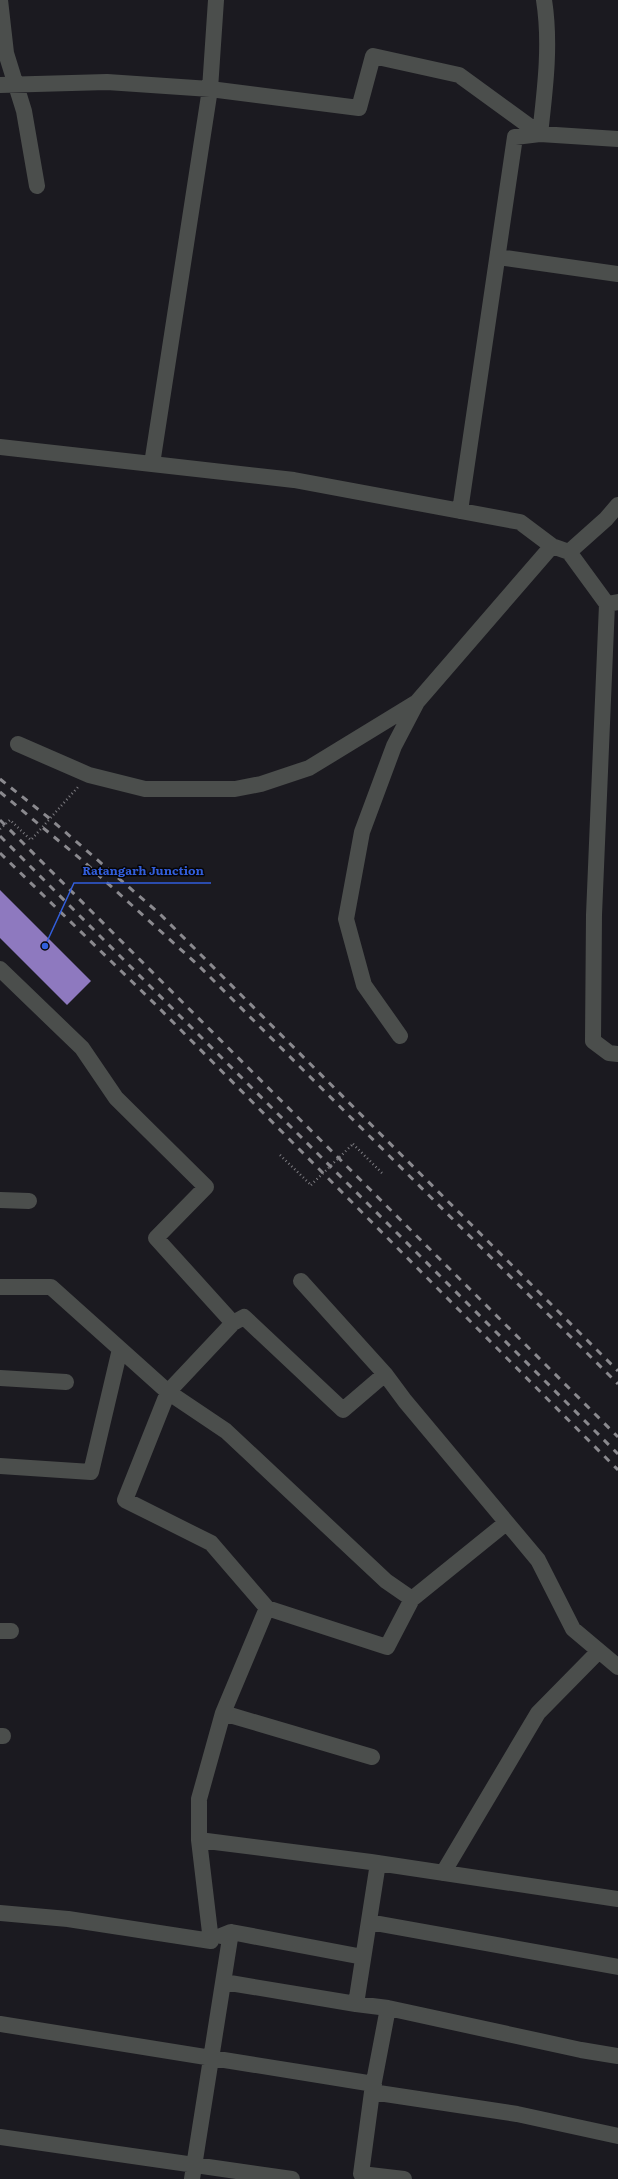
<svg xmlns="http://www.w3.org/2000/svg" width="618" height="2179" viewBox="0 0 618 2179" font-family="Literata,serif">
<rect width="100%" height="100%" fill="#1b1a20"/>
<path fill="#8e79bf" d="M 0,890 L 91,981 L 67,1005 L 0,938 Z"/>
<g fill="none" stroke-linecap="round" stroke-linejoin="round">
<path stroke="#7f7e83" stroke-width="2.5" stroke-dasharray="1 3" stroke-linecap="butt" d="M 0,829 L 10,820 L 31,840 L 78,787
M 353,1144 L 382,1173
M 280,1155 L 311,1185"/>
<path stroke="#4b4e4c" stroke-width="16" d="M 0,0 L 6,53 L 24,111 L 37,186
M 216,0 L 210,89 L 152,464 L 294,480 L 520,522 L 552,546 L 569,552 L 607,604 L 618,602
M 0,85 L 107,82 L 210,89 L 359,108 L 373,56 L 459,75 L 540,134 L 618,139
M 498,257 L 618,274
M 0,447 L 152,464
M 460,511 L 515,137 L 540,134 C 545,90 551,44 544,0
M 569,552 L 606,519 L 618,505
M 607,604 L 594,915 L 593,1041 L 609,1053 L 618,1054
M 18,744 L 89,775 L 145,789 L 235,789 L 261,784 L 309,768 L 417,702 L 552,546
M 0,969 L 82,1048 L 116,1098 L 206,1187 L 156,1238 L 233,1323 L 244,1317 L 343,1410 L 385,1374
M 400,1036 L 364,985 L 346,919 L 362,832 L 394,746 L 417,702
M 0,1200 L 29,1201
M 301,1281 L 385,1374 L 405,1401 L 538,1560 L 573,1629 L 618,1667
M 0,1287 L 51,1287 L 168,1392 L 233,1323
M 0,1378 L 66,1382
M 0,1466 L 91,1472 L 120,1349
M 267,1608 L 211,1543 L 125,1500 L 168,1392 L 226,1431 L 386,1581 L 412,1599
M 0,1631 L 11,1631
M 223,1713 L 372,1757
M 0,1736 L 3,1736
M 199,1840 L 199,1799 L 223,1713 L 267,1608 L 387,1647 L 412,1599 L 506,1523
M 378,1863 L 356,2004 L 388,2008 L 372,2092 L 361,2174 L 404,2179
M 443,1873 L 538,1713 L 599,1651
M 0,1913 L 68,1919 L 211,1941 L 199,1840 L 371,1862 L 618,1899
M 369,1922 L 618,1967
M 221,1936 L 231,1932 L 363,1957
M 224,1982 L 356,2004
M 388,2008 L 581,2050 L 618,2056
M 0,2024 L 374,2084
M 372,2092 L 517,2114 L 618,2136
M 0,2137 L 292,2179
M 192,2179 L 231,1932"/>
<path stroke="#8a898e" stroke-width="3" stroke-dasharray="7 7" stroke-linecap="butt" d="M 0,779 L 49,818 L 160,914 L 618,1371
M 0,792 L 83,861 L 199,966 L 618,1384
M 0,820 L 618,1437
M 0,836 L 618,1454
M 0,853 L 156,1005 L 618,1470"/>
<path stroke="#7f7e83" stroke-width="2.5" stroke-dasharray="1 3" stroke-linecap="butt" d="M 311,1185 L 353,1144"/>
</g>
<path fill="none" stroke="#325edb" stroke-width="1.5" d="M45 946L74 883H211"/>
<circle fill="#325edb" stroke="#060508" stroke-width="1.5" cx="45" cy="946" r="4"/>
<g font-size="12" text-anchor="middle" font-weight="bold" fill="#325edb" stroke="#060508" stroke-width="3" stroke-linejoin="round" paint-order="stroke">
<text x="143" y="875">Ratangarh Junction</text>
</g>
</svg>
